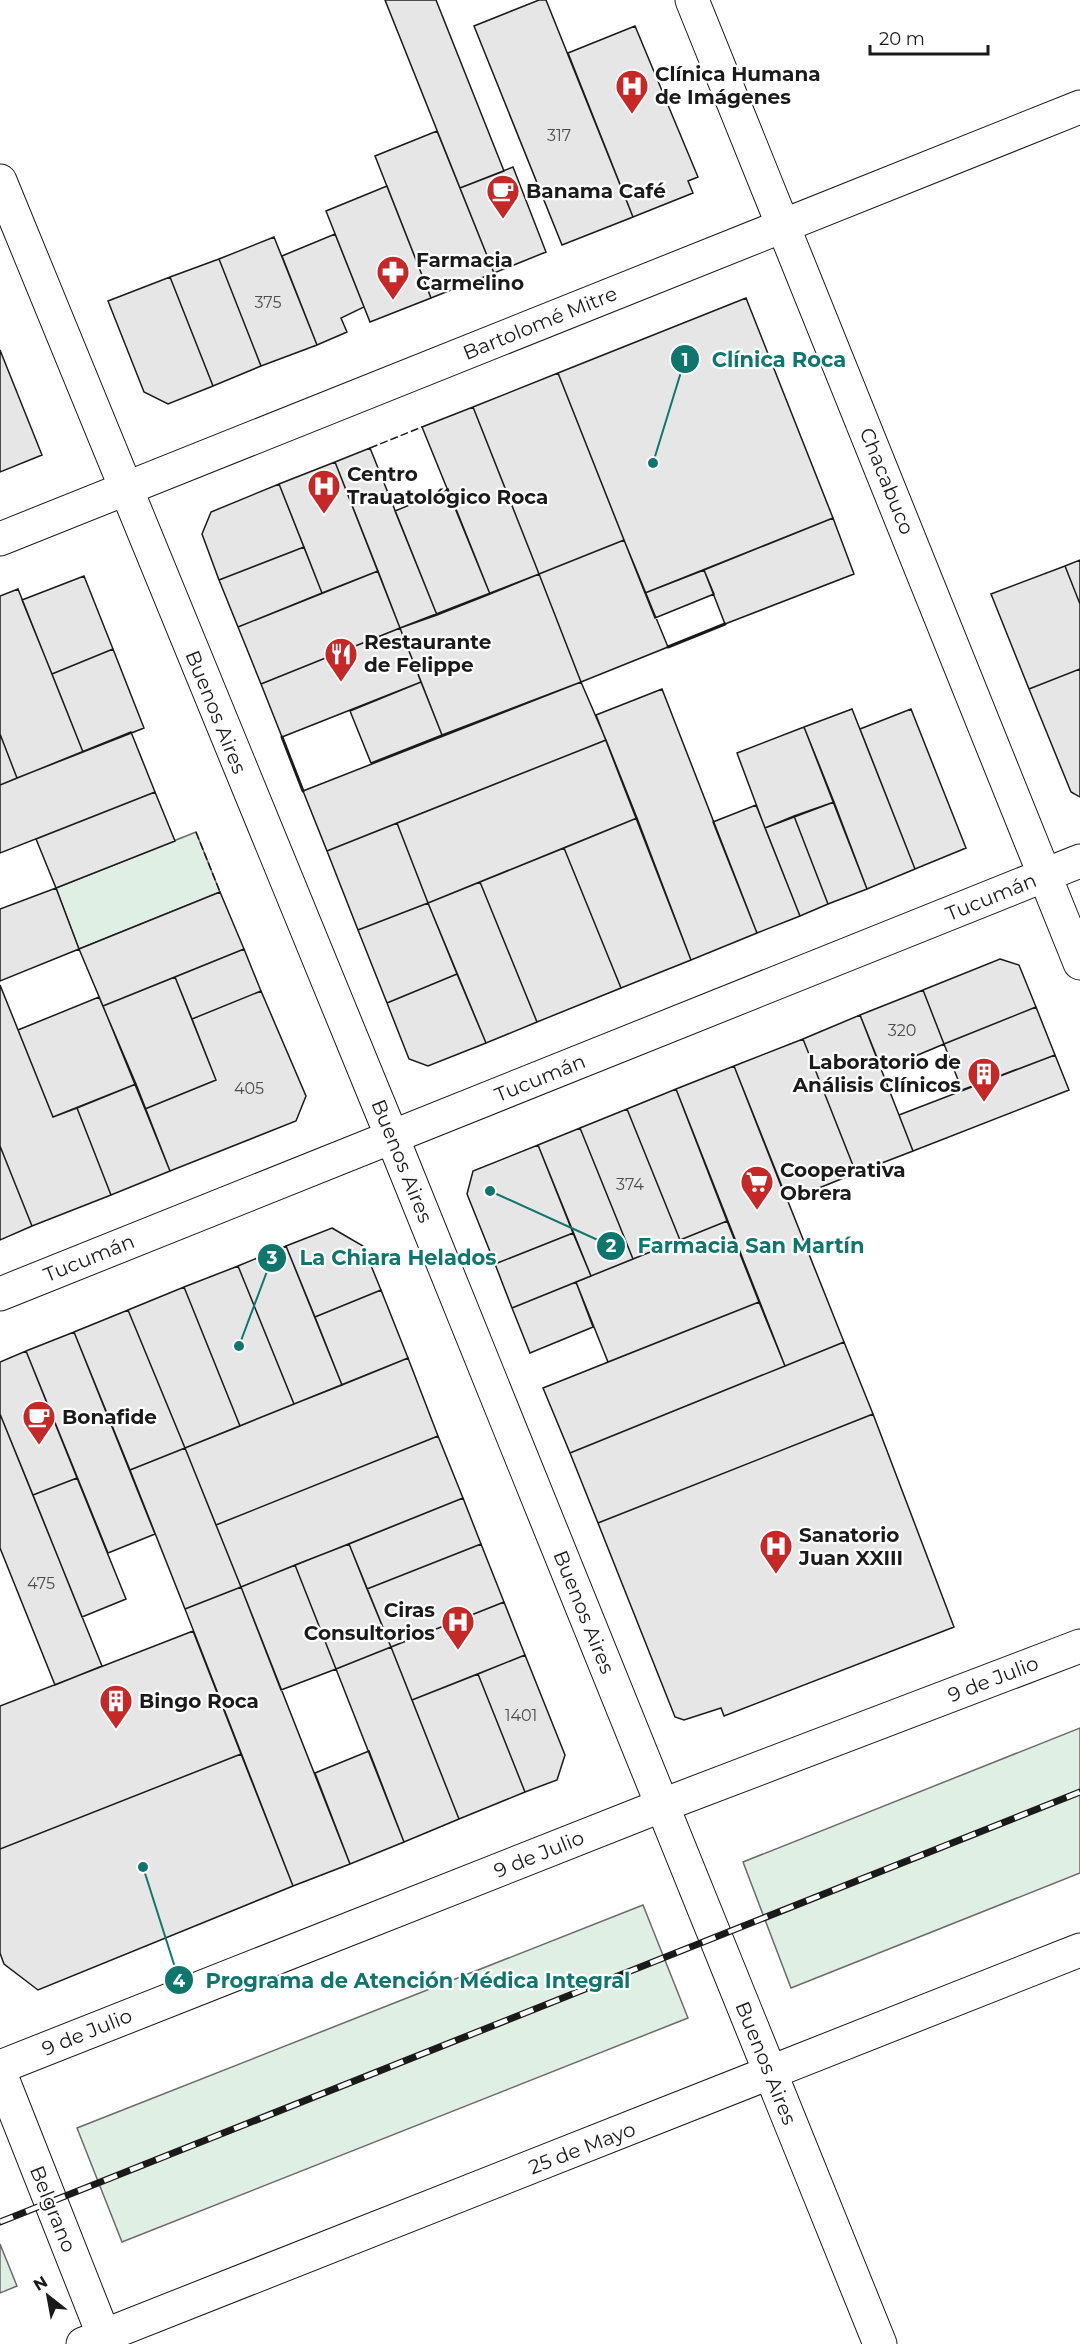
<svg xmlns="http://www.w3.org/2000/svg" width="1080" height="2344" viewBox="0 0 1080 2344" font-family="Montserrat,sans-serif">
<rect width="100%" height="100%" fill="#fff"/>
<path fill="#e0efe3" stroke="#6a6a6a" stroke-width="1.5" d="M 196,832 L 220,892 L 79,949 L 56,888 Z
M 1080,1728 L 1080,1873 L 791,1988 L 743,1862 Z
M 643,1905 L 688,2018 L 122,2242 L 77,2128 Z
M 0,2244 L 17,2286 L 0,2293 Z"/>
<path fill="#e6e6e6" stroke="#1a1a1a" stroke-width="1.5" d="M 385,0 L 436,0 L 504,171 L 460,188 Z
M 539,0 L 546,0 L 633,217 L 562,245 L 474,26 Z
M 635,26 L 698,177 L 688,181 L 693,193 L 633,217 L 568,53 Z
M 437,131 L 494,273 L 431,298 L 375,156 Z
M 513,167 L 546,252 L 494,273 L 460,188 Z
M 387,186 L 431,298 L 370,322 L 326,211 Z
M 335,234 L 364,307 L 341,318 L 347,332 L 317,345 L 282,256 Z
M 274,237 L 317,345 L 261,366 L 219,259 Z
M 219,259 L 261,366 L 213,386 L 170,277 Z
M 170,277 L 213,386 L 168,404 L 144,392 L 108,301 Z
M 746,298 L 833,518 L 645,593 L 558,373 Z
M 0,350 L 42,455 L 0,472 Z
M 558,373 L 624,540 L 539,574 L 473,407 Z
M 473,407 L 539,574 L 490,594 L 422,427 Z
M 370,448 L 437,615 L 400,628 L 335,462 Z
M 335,462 L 378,571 L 322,593 L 279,484 Z
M 279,484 L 304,547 L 219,580 L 202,534 L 211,512 Z
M 448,489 L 490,594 L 437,615 L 395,511 Z
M 833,518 L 854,574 L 725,624 L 704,570 Z
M 624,540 L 668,647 L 581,682 L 539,574 Z
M 304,547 L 322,593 L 238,627 L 219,580 Z
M 1080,560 L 1080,604 L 1065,566 Z
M 1065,566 L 1080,604 L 1080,669 L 1029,689 L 991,594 Z
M 704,570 L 714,594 L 655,618 L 645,593 Z
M 378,571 L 400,628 L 261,684 L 238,627 Z
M 539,574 L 581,682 L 442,735 L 400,628 Z
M 84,576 L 113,649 L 52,674 L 22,600 Z
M 18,589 L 83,752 L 17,778 L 0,734 L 0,596 Z
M 400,628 L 421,682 L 282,737 L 261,684 Z
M 113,649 L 144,728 L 83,752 L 52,674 Z
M 1080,669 L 1080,797 L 1071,792 L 1029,689 Z
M 421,682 L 442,735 L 371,763 L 350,711 Z
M 581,682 L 606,740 L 327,851 L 303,791 Z
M 662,689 L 757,933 L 691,960 L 596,715 Z
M 852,709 L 915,869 L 867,889 L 804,727 Z
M 911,709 L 966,848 L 915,869 L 860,729 Z
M 804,727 L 834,802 L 765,828 L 737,753 Z
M 131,732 L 155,792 L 0,853 L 0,785 Z
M 0,734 L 17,778 L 0,785 Z
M 606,740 L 637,818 L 428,903 L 397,823 Z
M 155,792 L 175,841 L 56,888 L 36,839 Z
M 834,802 L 867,889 L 828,904 L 794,816 Z
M 756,805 L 800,916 L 757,933 L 713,822 Z
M 794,816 L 828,904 L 800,916 L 765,828 Z
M 637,818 L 691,960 L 621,988 L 564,848 Z
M 397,823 L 428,903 L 358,930 L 327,851 Z
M 564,848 L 621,988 L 537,1022 L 480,882 Z
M 480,882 L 537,1022 L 486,1043 L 428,903 Z
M 56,888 L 79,949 L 0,981 L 0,909 Z
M 220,892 L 244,949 L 103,1006 L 79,949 Z
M 428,903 L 457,974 L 387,1003 L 358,930 Z
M 244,949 L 261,991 L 192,1019 L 175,977 Z
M 1000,959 L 1019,965 L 1036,1007 L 944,1044 L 923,990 Z
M 457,974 L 486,1043 L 428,1066 L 409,1059 L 387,1003 Z
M 175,977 L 216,1080 L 145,1109 L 103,1006 Z
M 0,985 L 53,1117 L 77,1108 L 111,1195 L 32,1226 L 0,1146 Z
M 923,990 L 944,1044 L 882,1070 L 860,1015 Z
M 261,991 L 306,1096 L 296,1121 L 170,1171 L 145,1109 L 216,1080 L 192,1019 Z
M 99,997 L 136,1084 L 53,1117 L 18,1030 Z
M 1036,1007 L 1055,1055 L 962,1090 L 944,1044 Z
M 860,1015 L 913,1151 L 856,1173 L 803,1039 Z
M 803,1039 L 856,1173 L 787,1201 L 734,1066 Z
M 1055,1055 L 1069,1090 L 913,1151 L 899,1115 Z
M 734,1066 L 844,1342 L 785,1366 L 676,1089 Z
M 136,1084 L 170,1171 L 111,1195 L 77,1108 Z
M 676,1089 L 727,1221 L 680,1240 L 627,1109 Z
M 627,1109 L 680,1240 L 633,1259 L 580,1128 Z
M 580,1128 L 633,1259 L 591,1276 L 538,1145 Z
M 538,1145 L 573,1233 L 495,1264 L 467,1194 L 473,1171 Z
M 0,1146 L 32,1226 L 0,1240 Z
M 727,1221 L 759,1302 L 608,1362 L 576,1282 Z
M 332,1228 L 363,1246 L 381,1290 L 315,1317 L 286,1246 Z
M 573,1233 L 591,1276 L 512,1308 L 495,1264 Z
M 286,1246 L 342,1385 L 294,1404 L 238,1266 Z
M 238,1266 L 294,1404 L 240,1426 L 184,1287 Z
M 576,1282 L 593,1327 L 530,1353 L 512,1308 Z
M 184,1287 L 240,1426 L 185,1448 L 128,1310 Z
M 381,1290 L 408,1358 L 342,1385 L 315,1317 Z
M 759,1302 L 785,1366 L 570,1453 L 543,1388 Z
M 128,1310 L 185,1448 L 130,1470 L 74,1332 Z
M 74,1332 L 155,1534 L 108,1553 L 26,1351 Z
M 844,1342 L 873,1414 L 598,1523 L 570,1453 Z
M 26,1351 L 77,1478 L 33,1495 L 0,1414 L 0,1362 Z
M 408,1358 L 438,1436 L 216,1525 L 185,1448 Z
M 0,1414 L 102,1666 L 55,1685 L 0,1548 Z
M 873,1414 L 954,1627 L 724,1716 L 721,1708 L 684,1720 L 675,1717 L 598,1523 Z
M 438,1436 L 463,1498 L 241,1587 L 216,1525 Z
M 185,1448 L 241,1587 L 185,1609 L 130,1470 Z
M 77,1478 L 126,1599 L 82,1617 L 33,1495 Z
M 463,1498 L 481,1544 L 367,1589 L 349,1544 Z
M 349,1544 L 391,1647 L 336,1669 L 295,1565 Z
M 481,1544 L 504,1602 L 391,1647 L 367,1589 Z
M 295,1565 L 336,1669 L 281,1690 L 241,1587 Z
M 241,1587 L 350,1864 L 293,1886 L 185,1609 Z
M 504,1602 L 525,1655 L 412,1700 L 391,1647 Z
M 193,1631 L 241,1754 L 0,1849 L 0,1706 Z
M 391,1647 L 459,1819 L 404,1842 L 336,1669 Z
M 525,1655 L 565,1755 L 557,1780 L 525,1792 L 478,1674 Z
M 478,1674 L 525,1792 L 459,1819 L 412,1700 Z
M 369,1751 L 404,1842 L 350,1864 L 315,1773 Z
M 241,1754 L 293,1886 L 38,1990 L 4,1964 L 0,1953 L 0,1849 Z"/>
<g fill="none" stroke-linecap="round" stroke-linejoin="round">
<g stroke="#1a1a1a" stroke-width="35">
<path id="minor" d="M 692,0 L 1080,963
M 0,181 L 392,1137 L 880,2344
M 0,539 L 1080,107
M 0,1294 L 1080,861
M 0,2073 L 107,2344"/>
</g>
<g stroke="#1a1a1a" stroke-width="35">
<path id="major" d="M 0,2067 L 663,1805 L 1080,1646
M 83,2344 L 1080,1950"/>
</g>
<use href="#minor" stroke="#fff" stroke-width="33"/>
<use href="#major" stroke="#fff" stroke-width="33"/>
<g stroke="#1a1a1a" stroke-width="7">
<path id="rail" d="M 0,2222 L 1080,1792"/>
</g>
<use href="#rail" stroke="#fff" stroke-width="4.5" stroke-dasharray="14" stroke-linecap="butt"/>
<path stroke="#1a1a1a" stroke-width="1.5" stroke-dasharray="8 3" stroke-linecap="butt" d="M 370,448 L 422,427
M 196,832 L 220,892"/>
<path stroke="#1a1a1a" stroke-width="3" d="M 668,647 L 725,624
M 282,737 L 303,791"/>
</g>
<defs>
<g id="hospital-pin" transform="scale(1.725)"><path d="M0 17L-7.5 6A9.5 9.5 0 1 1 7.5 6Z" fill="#c62828" stroke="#fff"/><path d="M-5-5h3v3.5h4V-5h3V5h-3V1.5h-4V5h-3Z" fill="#fff"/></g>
<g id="cafe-pin" transform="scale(1.725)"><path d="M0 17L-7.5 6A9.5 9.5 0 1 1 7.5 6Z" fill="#c62828" stroke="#fff"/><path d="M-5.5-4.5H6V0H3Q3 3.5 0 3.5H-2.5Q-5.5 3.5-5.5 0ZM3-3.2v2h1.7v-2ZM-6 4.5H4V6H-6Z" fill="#fff"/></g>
<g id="pharmacy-pin" transform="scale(1.725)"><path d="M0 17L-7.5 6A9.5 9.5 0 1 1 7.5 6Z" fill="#c62828" stroke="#fff"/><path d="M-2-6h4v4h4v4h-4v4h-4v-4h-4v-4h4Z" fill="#fff"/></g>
<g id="restaurant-pin" transform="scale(1.725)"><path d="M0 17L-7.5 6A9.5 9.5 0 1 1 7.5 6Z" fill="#c62828" stroke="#fff"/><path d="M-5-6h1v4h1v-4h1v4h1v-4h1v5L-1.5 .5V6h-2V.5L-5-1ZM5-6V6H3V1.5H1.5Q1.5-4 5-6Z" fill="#fff"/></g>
<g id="building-pin" transform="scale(1.725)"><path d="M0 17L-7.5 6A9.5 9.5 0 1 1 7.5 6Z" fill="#c62828" stroke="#fff"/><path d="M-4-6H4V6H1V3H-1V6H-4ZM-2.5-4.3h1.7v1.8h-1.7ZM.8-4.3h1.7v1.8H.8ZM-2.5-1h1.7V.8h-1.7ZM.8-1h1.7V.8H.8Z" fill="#fff"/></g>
<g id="supermarket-pin" transform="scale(1.725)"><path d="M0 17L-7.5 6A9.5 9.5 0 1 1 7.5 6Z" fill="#c62828" stroke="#fff"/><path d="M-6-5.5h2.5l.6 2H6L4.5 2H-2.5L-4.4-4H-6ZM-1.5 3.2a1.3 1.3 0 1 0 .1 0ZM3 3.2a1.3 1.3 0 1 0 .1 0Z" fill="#fff"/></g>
</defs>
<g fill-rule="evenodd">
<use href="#hospital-pin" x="632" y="86"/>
<use href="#cafe-pin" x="503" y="191"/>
<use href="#pharmacy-pin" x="393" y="272"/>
<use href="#hospital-pin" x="324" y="486"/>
<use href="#restaurant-pin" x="341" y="654"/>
<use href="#building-pin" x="984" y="1074"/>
<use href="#supermarket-pin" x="757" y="1182"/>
<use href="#cafe-pin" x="39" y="1417"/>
<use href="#hospital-pin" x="776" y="1546"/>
<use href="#hospital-pin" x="458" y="1622"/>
<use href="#building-pin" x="116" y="1701"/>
</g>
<g text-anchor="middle" stroke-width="4.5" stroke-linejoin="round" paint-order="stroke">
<g font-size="16" fill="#4d4d4d">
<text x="559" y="141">317</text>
<text x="268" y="308">375</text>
<text x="902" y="1036">320</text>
<text x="249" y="1094">405</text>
<text x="630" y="1190">374</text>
<text x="41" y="1589">475</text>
<text x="521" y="1721">1401</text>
</g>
<g font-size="20" font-weight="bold" fill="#1a1a1a" stroke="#fff" text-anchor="start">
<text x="655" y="81">Clínica Humana<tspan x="655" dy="23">de Imágenes</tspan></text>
<text x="526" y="198">Banama Café</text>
<text x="416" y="267">Farmacia<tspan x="416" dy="23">Carmelino</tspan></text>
<text x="347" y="481">Centro<tspan x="347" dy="23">Trauatológico Roca</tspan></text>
<text x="364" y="649">Restaurante<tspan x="364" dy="23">de Felippe</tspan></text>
<text x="961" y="1069" text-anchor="end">Laboratorio de<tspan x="961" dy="23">Análisis Clínicos</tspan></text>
<text x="780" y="1177">Cooperativa<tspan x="780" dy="23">Obrera</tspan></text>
<text x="62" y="1424">Bonafide</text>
<text x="799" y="1542">Sanatorio<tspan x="799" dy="23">Juan XXIII</tspan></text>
<text x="435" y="1617" text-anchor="end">Ciras<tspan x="435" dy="23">Consultorios</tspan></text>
<text x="139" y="1708">Bingo Roca</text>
</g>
<g font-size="20" fill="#1a1a1a" stroke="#fff">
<text transform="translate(540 323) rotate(-22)" y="7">Bartolomé Mitre</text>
<text transform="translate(887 481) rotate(68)" y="7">Chacabuco</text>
<text transform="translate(216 712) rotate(68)" y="7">Buenos Aires</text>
<text transform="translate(991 897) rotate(-22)" y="7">Tucumán</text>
<text transform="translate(540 1078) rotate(-22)" y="7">Tucumán</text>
<text transform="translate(402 1161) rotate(68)" y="7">Buenos Aires</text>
<text transform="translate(89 1258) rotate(-22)" y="7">Tucumán</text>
<text transform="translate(584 1612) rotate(68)" y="7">Buenos Aires</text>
<text transform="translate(993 1679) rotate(-21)" y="7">9 de Julio</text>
<text transform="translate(539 1854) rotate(-22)" y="7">9 de Julio</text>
<text transform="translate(87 2032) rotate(-22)" y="7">9 de Julio</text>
<text transform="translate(766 2063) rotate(68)" y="7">Buenos Aires</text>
<text transform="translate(582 2148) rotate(-21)" y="7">25 de Mayo</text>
<text transform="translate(53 2209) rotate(68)" y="7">Belgrano</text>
</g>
</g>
<path fill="none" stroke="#0f766e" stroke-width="2" d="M653 463L685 359M490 1191L611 1246M239 1346L272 1258M143 1867L179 1980"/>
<g fill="#0f766e" stroke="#fff" stroke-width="2">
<circle cx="653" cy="463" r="6"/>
<circle cx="490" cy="1191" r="6"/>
<circle cx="239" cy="1346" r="6"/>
<circle cx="143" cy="1867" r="6"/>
<circle cx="685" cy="359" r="15"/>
<circle cx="611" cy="1246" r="15"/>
<circle cx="272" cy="1258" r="15"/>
<circle cx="179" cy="1980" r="15"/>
</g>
<g font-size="18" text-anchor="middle" font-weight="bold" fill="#fff">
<text x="685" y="366">1</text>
<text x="611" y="1252">2</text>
<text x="272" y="1264">3</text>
<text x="179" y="1987">4</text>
</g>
<g font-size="21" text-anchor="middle" font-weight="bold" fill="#0f766e" stroke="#fff" stroke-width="4.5" stroke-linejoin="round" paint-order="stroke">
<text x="779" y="367">Clínica Roca</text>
<text x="751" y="1253">Farmacia San Martín</text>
<text x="398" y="1265">La Chiara Helados</text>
<text x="418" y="1988">Programa de Atención Médica Integral</text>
</g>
<g transform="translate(48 2296) rotate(329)" stroke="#ffffff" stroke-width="4.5" paint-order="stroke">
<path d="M0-4.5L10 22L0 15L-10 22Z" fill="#1a1a1a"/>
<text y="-9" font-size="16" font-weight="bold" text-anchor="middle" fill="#1a1a1a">N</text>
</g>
<path d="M870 45v9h118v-9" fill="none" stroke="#1a1a1a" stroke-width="3"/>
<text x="879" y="45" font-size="18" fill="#1a1a1a" stroke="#ffffff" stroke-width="4.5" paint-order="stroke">20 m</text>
</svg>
